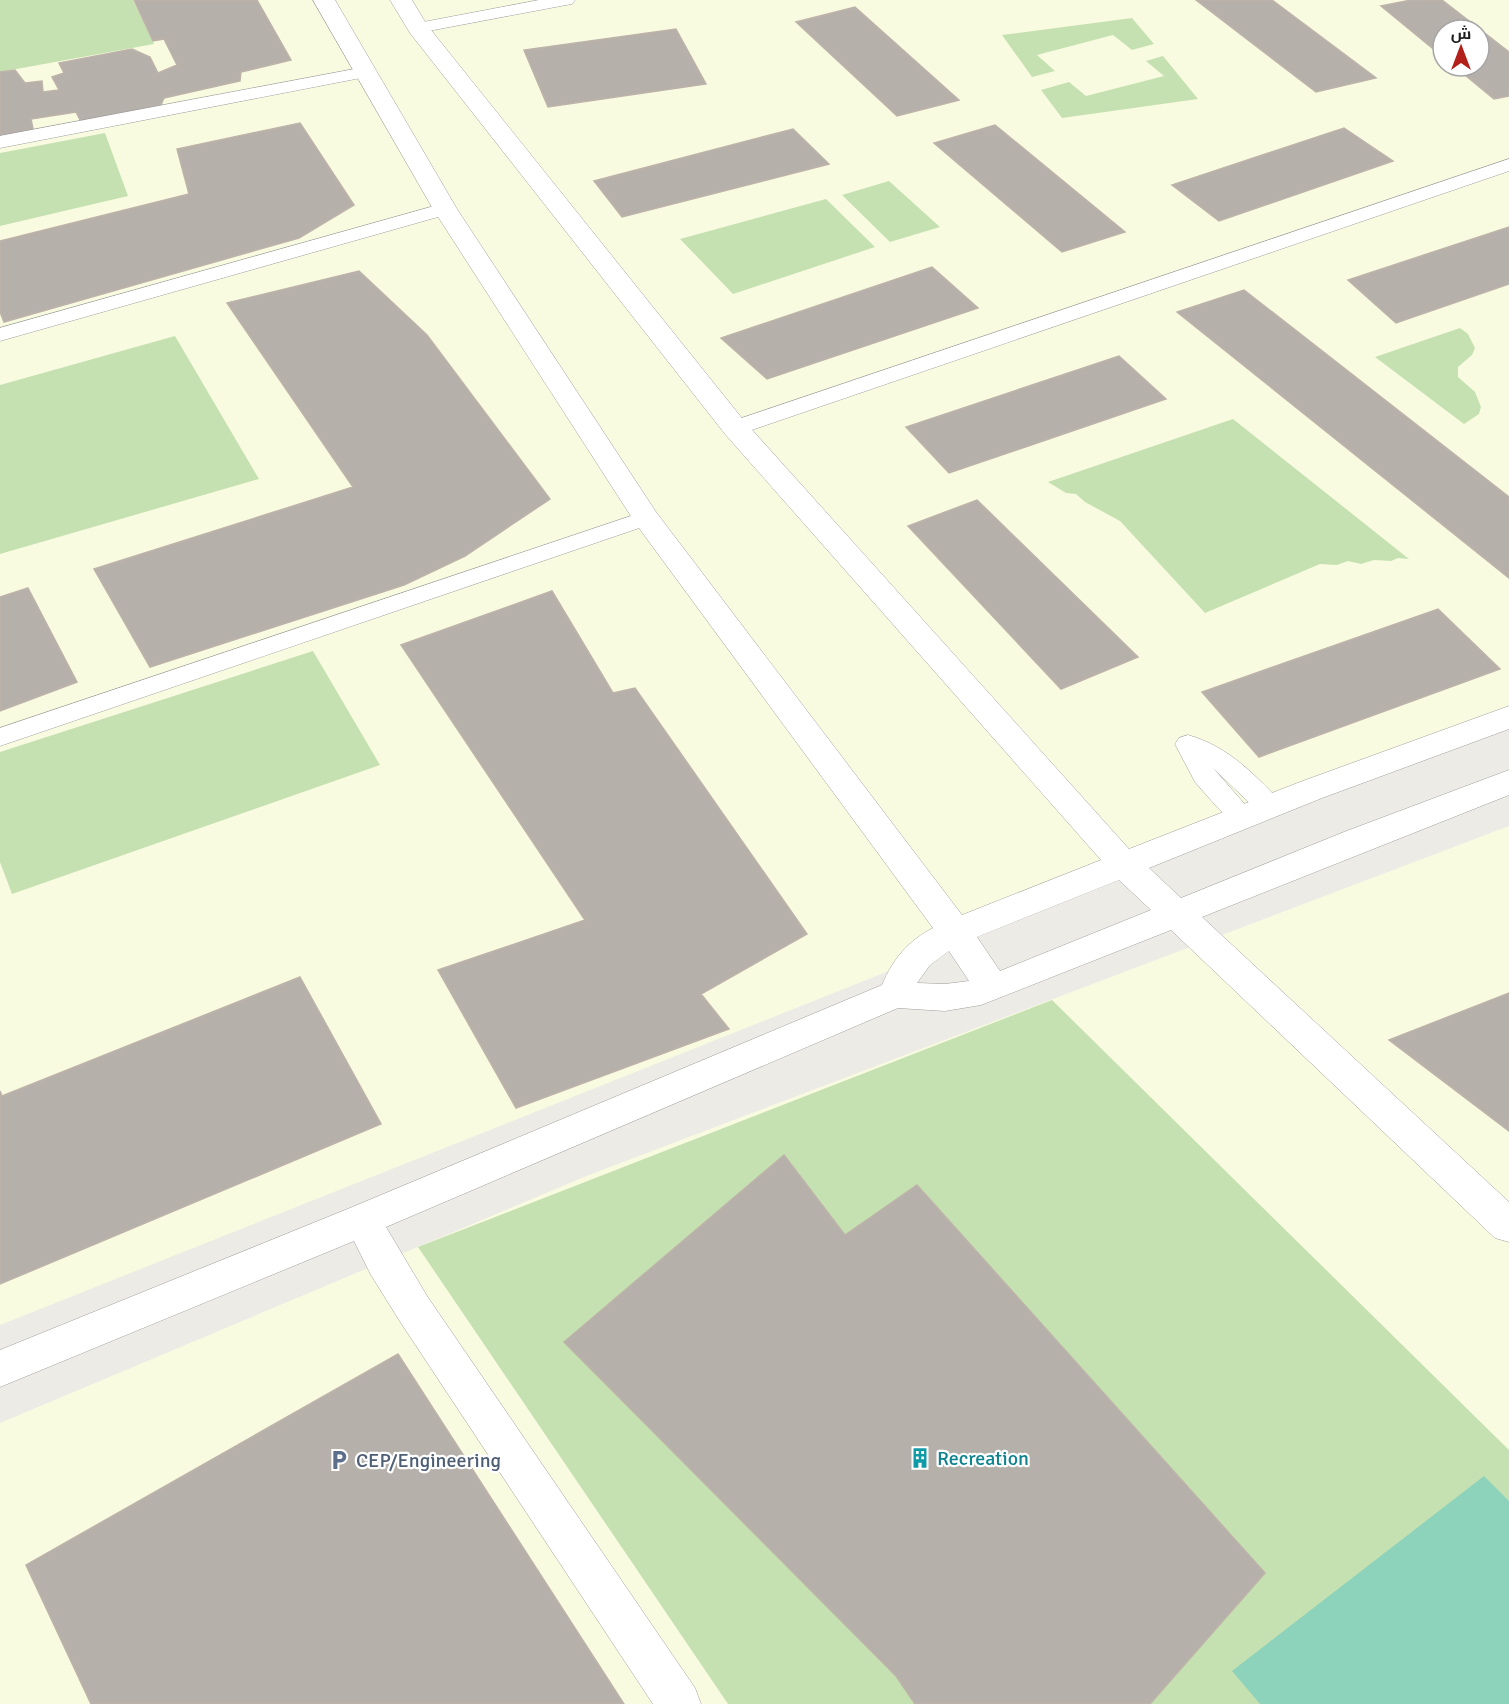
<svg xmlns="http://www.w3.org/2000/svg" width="1509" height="1704" viewBox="0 0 1509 1704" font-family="Signika,Cairo,sans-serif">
<rect width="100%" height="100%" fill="#edebe5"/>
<path fill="#f9fbe1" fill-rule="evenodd" d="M 0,0 L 1509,0 L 1509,724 L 0,1325 ZM 1443,30 L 1479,30 L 1479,66 L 1443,66 Z
M 1509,826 L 1509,1704 L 0,1704 L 0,1423 L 589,1175 Z"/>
<path fill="#c6e1b1" d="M 0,0 L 133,0 L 154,44 L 0,72 Z
M 1132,18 L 1154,44 L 1132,50 L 1113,35 L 1037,55 L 1055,71 L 1032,77 L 1002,35 Z
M 1163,56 L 1198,99 L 1062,118 L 1041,90 L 1069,82 L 1086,96 L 1164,76 L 1146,61 Z
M 105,133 L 128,196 L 0,226 L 0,153 Z
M 889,181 L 940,227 L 890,242 L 842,195 Z
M 826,199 L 875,247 L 733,294 L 680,239 Z
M 1460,328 L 1468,334 L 1475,348 L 1472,355 L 1458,367 L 1458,377 L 1475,392 L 1481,407 L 1479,414 L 1464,424 L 1375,357 Z
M 175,336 L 259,479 L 0,554 L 0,385 Z
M 1233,419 L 1409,559 L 1398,558 L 1391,561 L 1374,560 L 1361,564 L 1348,561 L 1337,565 L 1320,564 L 1205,613 L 1120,521 L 1085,502 L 1076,494 L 1066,493 L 1048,482 Z
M 313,651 L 380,765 L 12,894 L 0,862 L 0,752 Z
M 1052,1000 L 1509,1450 L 1509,1704 L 728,1704 L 418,1247 Z"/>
<path fill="#8dd3bb" d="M 1484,1476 L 1509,1501 L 1509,1704 L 1260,1704 L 1232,1671 Z"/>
<path fill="#b6b0ab" stroke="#bdb3a9" stroke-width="1.5" d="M 134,0 L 257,0 L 291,60 L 241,72 L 240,81 L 164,98 L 160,107 L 81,122 L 76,112 L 31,119 L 33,129 L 0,135 L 0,72 L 15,70 L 25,83 L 42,81 L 43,92 L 59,90 L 52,77 L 64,73 L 59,63 L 132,49 L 150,57 L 158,73 L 177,65 L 164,39 L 153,41 Z
M 1196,0 L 1272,0 L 1376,78 L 1316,92 Z
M 1411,0 L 1442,0 L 1509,52 L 1509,96 L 1494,99 L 1454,66 L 1479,66 L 1479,30 L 1443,30 L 1443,57 L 1381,6 Z
M 855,7 L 959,100 L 897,116 L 796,22 Z
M 676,29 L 706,84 L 548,107 L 524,50 Z
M 300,123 L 354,205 L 299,238 L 4,322 L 0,312 L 0,241 L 189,194 L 177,149 Z
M 995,125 L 1125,232 L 1062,252 L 934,143 Z
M 1344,128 L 1393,161 L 1219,221 L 1172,185 Z
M 793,129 L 829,164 L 622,217 L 594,181 Z
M 1509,227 L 1509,284 L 1396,323 L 1348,280 Z
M 932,267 L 978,308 L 767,379 L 721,338 Z
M 359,271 L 427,335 L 550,499 L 465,556 L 404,585 L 150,667 L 94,569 L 353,487 L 227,303 Z
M 1244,290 L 1509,497 L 1509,578 L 1177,312 Z
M 1119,356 L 1166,399 L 949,473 L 906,427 Z
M 977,500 L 1138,657 L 1061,689 L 908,526 Z
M 28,588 L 77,682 L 0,711 L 0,597 Z
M 552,591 L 613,693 L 635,688 L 807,934 L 701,994 L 729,1029 L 516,1108 L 438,970 L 585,920 L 401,645 Z
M 1438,609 L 1500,669 L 1259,757 L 1202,692 Z
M 300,977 L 381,1124 L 0,1284 L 0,1091 L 2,1096 Z
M 1509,993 L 1509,1131 L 1389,1040 Z
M 784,1155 L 845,1235 L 917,1185 L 1265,1573 L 1150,1704 L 915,1704 L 896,1676 L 564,1342 Z
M 398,1354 L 624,1704 L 91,1704 L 26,1565 Z"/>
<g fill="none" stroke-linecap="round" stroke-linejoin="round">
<g stroke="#9f9f9f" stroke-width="1">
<path id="lane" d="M 539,0 L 575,0 L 572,4 L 566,5 L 418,33 L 412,32 L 409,28 L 412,24 L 418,23 Z
M 365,67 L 371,68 L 374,72 L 371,76 L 0,148 L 0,136 Z
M 1509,159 L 1509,171 L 743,433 L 735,435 L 727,433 L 724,428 L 727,423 Z
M 445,203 L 452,205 L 455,209 L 452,213 L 0,341 L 0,328 Z
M 646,511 L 654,513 L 658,518 L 654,523 L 0,746 L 0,728 Z
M 1188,735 C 1227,746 1252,772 1279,800 L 1283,807 L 1279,814 L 1270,817 L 1261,814 L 1213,768 L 1256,817 L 1252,824 L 1243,827 L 1234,824 L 1217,807 L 1195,782 L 1175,744 L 1179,738 Z"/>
</g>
<g stroke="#9f9f9f" stroke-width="1">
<path id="street" d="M 313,0 L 335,0 L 457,209 L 656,512 L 962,915 L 1101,860 L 725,434 L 410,33 L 390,0 L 412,0 L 427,25 L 745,422 L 1129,849 L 1300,782 L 1509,706 L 1509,729 L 1322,798 L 1149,868 L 1181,898 L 1344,832 L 1509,770 L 1509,795 L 1202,917 L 1509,1202 L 1509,1242 L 1495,1238 L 1171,930 L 981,1005 L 945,1011 L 898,1008 L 386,1227 L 427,1296 L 695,1688 L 701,1704 L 653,1704 L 399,1320 L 371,1275 L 354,1241 L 0,1387 L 0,1350 L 350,1208 L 882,985 C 893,959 908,941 933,928 L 636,524 L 433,209 ZM 1119,880 L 1151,910 L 1000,971 L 977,937 ZM 949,951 L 969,981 L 945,984 L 917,983 L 930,965 Z"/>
</g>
<use href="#lane" fill="#fff" fill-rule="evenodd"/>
<use href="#street" fill="#fff" fill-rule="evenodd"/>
</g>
<defs>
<g id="building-bare" transform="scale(1.62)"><path d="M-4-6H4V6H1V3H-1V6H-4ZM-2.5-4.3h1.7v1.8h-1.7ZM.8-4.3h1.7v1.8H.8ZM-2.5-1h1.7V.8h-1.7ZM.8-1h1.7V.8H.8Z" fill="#0f9aa8" stroke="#fff" stroke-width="2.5" paint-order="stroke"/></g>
<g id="parking-bare" transform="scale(1.62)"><path d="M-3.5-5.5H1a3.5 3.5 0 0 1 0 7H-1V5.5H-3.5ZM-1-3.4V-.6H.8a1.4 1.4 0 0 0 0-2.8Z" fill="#5c6f8a" stroke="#fff" stroke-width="2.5" paint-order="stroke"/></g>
</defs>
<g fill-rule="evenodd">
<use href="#building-bare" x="920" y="1458"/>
<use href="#parking-bare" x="339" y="1460"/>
</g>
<g text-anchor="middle" stroke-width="4.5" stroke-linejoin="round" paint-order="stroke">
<g font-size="20" fill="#0d838f" stroke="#fff" text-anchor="start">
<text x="937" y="1465">Recreation</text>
</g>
<g font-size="20" fill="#4e5e75" stroke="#fff" text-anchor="start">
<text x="356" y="1467">CEP/Engineering</text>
</g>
</g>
<g transform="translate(1461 48)"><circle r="28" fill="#ffffff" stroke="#a5a5a5" stroke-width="1.5"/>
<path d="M0-4.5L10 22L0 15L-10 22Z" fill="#b22019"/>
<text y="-9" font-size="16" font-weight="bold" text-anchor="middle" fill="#1e1e1e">ش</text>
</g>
</svg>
